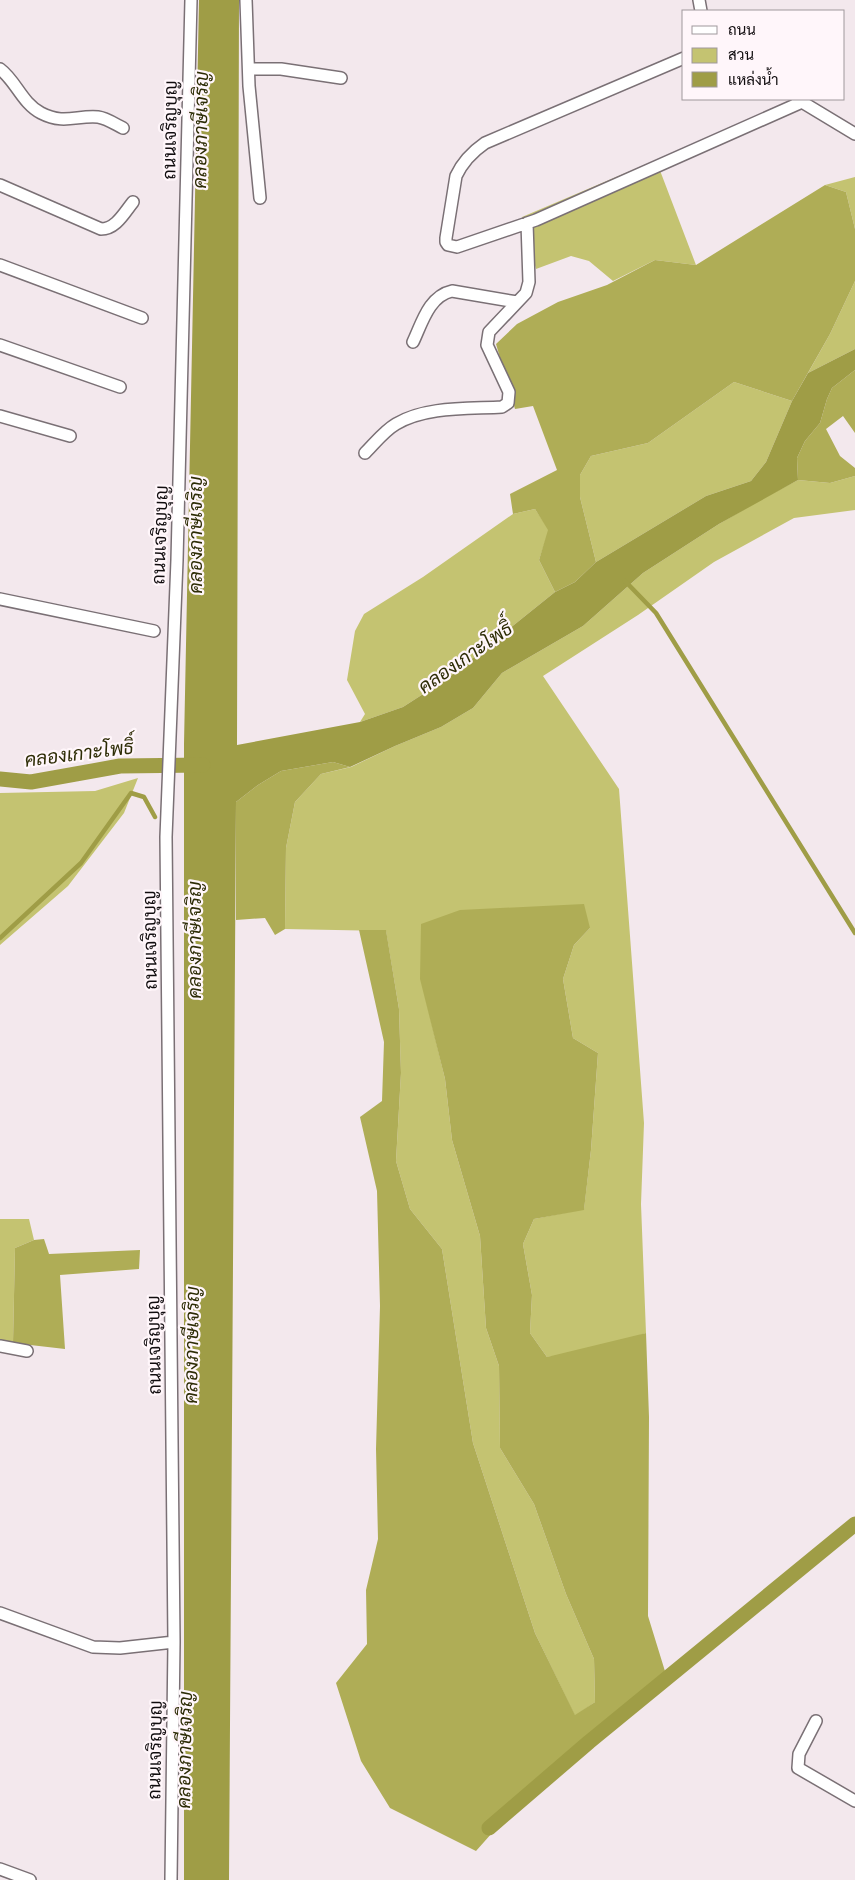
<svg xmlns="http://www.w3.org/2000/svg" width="855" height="1880" viewBox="0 0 855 1880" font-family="Ubuntu,Sarabun,sans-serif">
<rect width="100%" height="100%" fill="#f3e8ed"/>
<path fill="#c4c371" d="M 656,160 L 696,265 L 655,260 L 613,281 L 589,261 L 571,256 L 536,269 L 522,217 Z
M 855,177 L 855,229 L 846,192 L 825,185 Z
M 855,281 L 855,349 L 808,373 L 830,334 Z
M 734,382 L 792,401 L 766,462 L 751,481 L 706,496 L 596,562 L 580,497 L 580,475 L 591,456 L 648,443 Z
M 855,476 L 855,510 L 794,518 L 714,562 L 638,615 L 543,676 L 619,789 L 644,1123 L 641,1204 L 646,1333 L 588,1353 L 547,1357 L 530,1333 L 532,1295 L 523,1244 L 534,1219 L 584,1209 L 591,1150 L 598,1053 L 573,1038 L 563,979 L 574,945 L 590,928 L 421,924 L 421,979 L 445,1079 L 452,1140 L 480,1236 L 486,1328 L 499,1366 L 500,1448 L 534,1504 L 566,1594 L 594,1659 L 595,1702 L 575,1716 L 535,1633 L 473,1443 L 442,1249 L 410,1209 L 396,1161 L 401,1073 L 399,1009 L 386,931 L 285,929 L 286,848 L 295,802 L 321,774 L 351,767 L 395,746 L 441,727 L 473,708 L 502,673 L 583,626 L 643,573 L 719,524 L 762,499 L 798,480 L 830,483 Z
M 535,509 L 549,530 L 539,560 L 555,592 L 448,678 L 403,707 L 360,722 L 365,714 L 347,680 L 355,631 L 364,614 L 423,577 L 513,514 Z
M 138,778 L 124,813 L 68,886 L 0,945 L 0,793 L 95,791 Z
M 0,1219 L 29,1219 L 34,1240 L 15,1248 L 13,1343 L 0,1340 Z"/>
<path fill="#afad56" d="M 825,185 L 846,192 L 855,229 L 855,281 L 830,334 L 792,401 L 734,382 L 648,443 L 591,456 L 580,475 L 580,497 L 596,562 L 575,582 L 555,592 L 539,560 L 548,530 L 535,509 L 513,514 L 510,494 L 557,470 L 533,406 L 515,409 L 496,344 L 517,324 L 558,302 L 607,285 L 655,260 L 696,265 Z
M 855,370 L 855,433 L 843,416 L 826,429 L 840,456 L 855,468 L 855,476 L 830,483 L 798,480 L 797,458 L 805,441 L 820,423 L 827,399 L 832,388 Z
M 333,762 L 350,767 L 321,774 L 295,802 L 286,848 L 285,929 L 275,935 L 265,918 L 236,920 L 236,802 L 258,785 L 281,771 Z
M 584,904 L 590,928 L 574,945 L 563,979 L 573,1038 L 598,1053 L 591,1150 L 584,1210 L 534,1219 L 523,1244 L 532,1295 L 530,1333 L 547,1357 L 646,1333 L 649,1417 L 648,1616 L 668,1681 L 579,1757 L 517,1805 L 476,1851 L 390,1808 L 361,1761 L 336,1683 L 367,1644 L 366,1590 L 378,1539 L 376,1449 L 380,1306 L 377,1191 L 360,1117 L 382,1101 L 384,1042 L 359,930 L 386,930 L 399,1009 L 401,1073 L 396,1161 L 410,1209 L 442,1249 L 473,1443 L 535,1633 L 575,1715 L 595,1702 L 594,1659 L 566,1594 L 534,1504 L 500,1448 L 499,1366 L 486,1328 L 480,1236 L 452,1140 L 445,1079 L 420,979 L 421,924 L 460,910 Z
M 44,1239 L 49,1254 L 140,1250 L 139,1269 L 60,1275 L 65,1349 L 13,1343 L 15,1248 L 34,1240 Z"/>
<path fill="#9f9d46" d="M 199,0 L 239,0 L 237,745 L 360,722 L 403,707 L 448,678 L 555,592 L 575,582 L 596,562 L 706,496 L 751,481 L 766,462 L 792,401 L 808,373 L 855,349 L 855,370 L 832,388 L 827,399 L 820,423 L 805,441 L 797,458 L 798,480 L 719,524 L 643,573 L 583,626 L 502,673 L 473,708 L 441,727 L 395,746 L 350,767 L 333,762 L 281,771 L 258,785 L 236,802 L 229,1880 L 184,1880 L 184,744 Z"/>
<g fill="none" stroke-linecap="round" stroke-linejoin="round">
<path stroke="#9f9d46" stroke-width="4.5" d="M 625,581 L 656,613 L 855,933
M 0,938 L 81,863 L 131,793 L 144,797 L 155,817"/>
<path stroke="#9f9d46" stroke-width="15" d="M 0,779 L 31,782 L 120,766 L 203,765
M 489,1828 L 589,1742 L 855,1524"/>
<g stroke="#7a7075" stroke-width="14">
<path id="street" d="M 246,0 L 249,86 L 260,198
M 699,0 L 701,11
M 684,58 L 485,143 C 472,152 463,161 456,176 L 446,238 L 446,242 L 448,245 L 457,247 L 536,220 L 802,102
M 0,69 C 16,81 22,103 41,113 C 64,125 77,115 98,117 C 106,118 115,124 123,128
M 249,69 L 281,69 L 341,78
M 797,99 L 855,134
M 0,185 L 101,229 C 116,229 124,213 133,202
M 0,265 L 142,318
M 413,342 C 422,323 429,296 452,291 L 517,302
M 0,345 L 120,387
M 0,416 L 70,436
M 365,453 C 375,443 384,431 396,424 C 426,406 469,409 502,407 L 508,403 L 509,392 L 487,345 L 489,332 L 526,293 L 529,282 L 527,223
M 0,599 L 154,631
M 0,1346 L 27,1351
M 0,1613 L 93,1647 L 120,1648 L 174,1642
M 816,1721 L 799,1754 L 798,1768 L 855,1801
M 0,1869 L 30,1880
M 171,1880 L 174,1642 L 166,837 L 177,560 L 191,0"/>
</g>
<use href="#street" stroke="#fff" stroke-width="11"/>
</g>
<g text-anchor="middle" stroke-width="4.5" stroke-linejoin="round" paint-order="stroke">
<g font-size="18" fill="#100c0e" stroke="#fff6fa">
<text transform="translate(170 130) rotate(-89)" y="6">ถนนเจริญบุญ</text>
<text transform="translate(160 535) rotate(-88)" y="6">ถนนเจริญบุญ</text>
<text transform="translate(150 940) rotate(-91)" y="6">ถนนเจริญบุญ</text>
<text transform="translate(154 1345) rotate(-91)" y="6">ถนนเจริญบุญ</text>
<text transform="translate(155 1750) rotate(-89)" y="6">ถนนเจริญบุญ</text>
</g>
<g font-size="19" font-style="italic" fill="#2d2c05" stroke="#fff6fa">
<text transform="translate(200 130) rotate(-89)" y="7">คลองภาษีเจริญ</text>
<text transform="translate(195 535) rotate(-90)" y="7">คลองภาษีเจริญ</text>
<text transform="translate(465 657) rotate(-35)" y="7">คลองเกาะโพธิ์</text>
<text transform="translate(79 753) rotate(-7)" y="7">คลองเกาะโพธิ์</text>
<text transform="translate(194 940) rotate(-90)" y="7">คลองภาษีเจริญ</text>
<text transform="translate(191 1345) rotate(-89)" y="7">คลองภาษีเจริญ</text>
<text transform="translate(184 1750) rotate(-89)" y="7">คลองภาษีเจริญ</text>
</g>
</g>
<rect x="682" y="10" width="162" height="90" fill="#fff6fa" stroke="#9f989c"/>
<rect x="692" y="26" width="25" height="8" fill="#ffffff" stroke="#9f989c"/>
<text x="728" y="35" font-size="15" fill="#100c0e">ถนน</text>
<rect x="692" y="48" width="25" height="15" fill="#c4c371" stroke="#9f989c"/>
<text x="728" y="60" font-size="15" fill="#100c0e">สวน</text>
<rect x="692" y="72" width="25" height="15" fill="#9f9d46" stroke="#9f989c"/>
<text x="728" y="85" font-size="15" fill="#100c0e">แหล่งน้ำ</text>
</svg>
